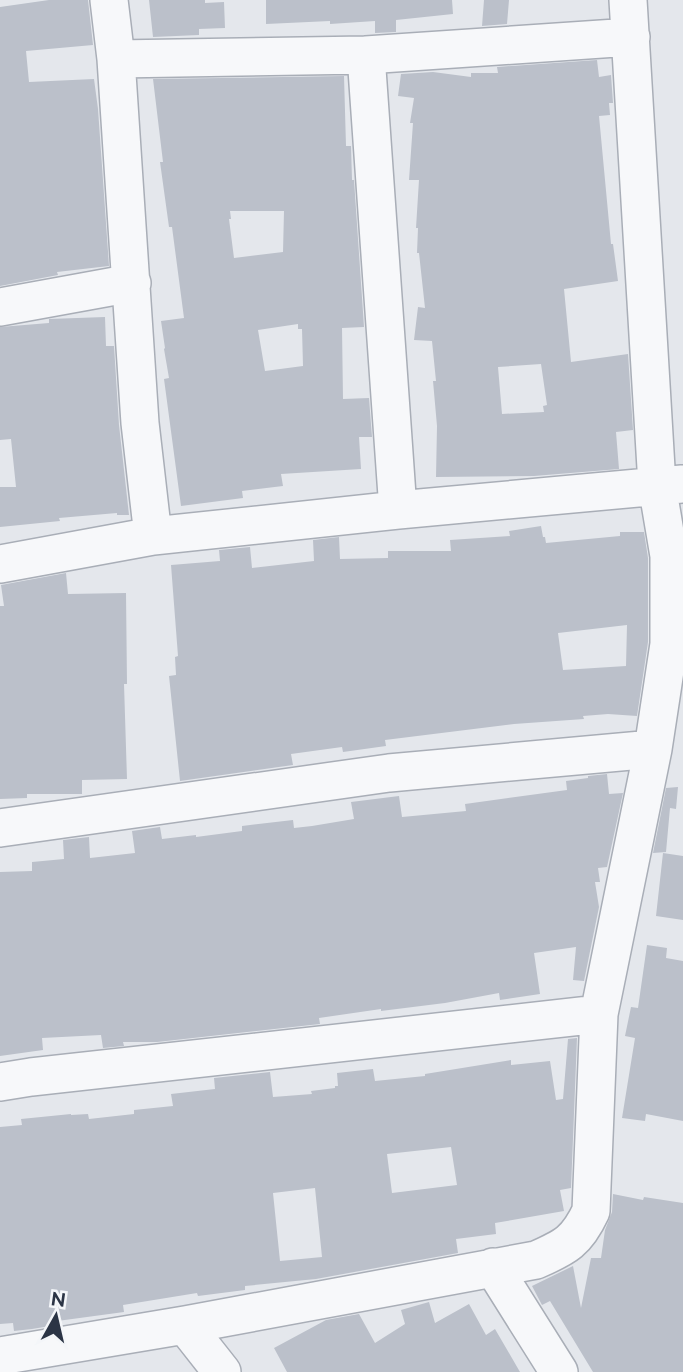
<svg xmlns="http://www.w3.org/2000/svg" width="683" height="1372" viewBox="0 0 683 1372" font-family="Raleway,sans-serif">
<rect width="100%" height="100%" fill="#e4e7ec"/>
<path fill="#bbc0ca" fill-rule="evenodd" d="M 49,0 L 88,0 L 93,45 L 26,51 L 29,82 L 94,79 L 98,109 L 109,266 L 57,272 L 58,275 L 0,286 L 0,7 Z
M 149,0 L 205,0 L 205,3 L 224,2 L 225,28 L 199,29 L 199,35 L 153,37 Z
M 266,0 L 452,0 L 453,14 L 396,20 L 396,32 L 375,33 L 375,21 L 330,24 L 330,21 L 266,24 Z
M 484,0 L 509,0 L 507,24 L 482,26 Z
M 597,60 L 599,77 L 611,75 L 613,103 L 609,103 L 610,115 L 599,116 L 611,244 L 613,244 L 618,281 L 564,289 L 571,362 L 628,354 L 633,430 L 616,432 L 619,469 L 534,476 L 436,477 L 437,426 L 433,381 L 436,381 L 432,341 L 414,340 L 418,307 L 425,308 L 419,253 L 417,253 L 418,228 L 416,228 L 419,180 L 409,180 L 413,123 L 410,123 L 414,98 L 398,96 L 401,74 L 433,72 L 471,77 L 471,73 L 498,73 L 497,67 ZM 541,364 L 547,405 L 543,406 L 544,412 L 502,414 L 498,367 Z
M 344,76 L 346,146 L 351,146 L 352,180 L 354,180 L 364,327 L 342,328 L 343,399 L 369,398 L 372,437 L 359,437 L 361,469 L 281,474 L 283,486 L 242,491 L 243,498 L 181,506 L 164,379 L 169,378 L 164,349 L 165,348 L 161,321 L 184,318 L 172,227 L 169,227 L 160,162 L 163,162 L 153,79 ZM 230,211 L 284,211 L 283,252 L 234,258 L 229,219 L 231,219 ZM 298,324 L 298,329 L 302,329 L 303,366 L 265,371 L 258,330 Z
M 105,317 L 106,346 L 114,346 L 119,425 L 129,515 L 117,515 L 117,513 L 59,518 L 60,521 L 0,527 L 0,487 L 16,487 L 11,439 L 0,440 L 0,327 L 49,323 L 49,319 Z
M 541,526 L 543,537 L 545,537 L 546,543 L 620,536 L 620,532 L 644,532 L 648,558 L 648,642 L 637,716 L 608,714 L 583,716 L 584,719 L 514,724 L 385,740 L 386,746 L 343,752 L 342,747 L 291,754 L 293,765 L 180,781 L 169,676 L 176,675 L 175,657 L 178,656 L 171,565 L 220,561 L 219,550 L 250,547 L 252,568 L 314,561 L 313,540 L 339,537 L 340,559 L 388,558 L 388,551 L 451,551 L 450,540 L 510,536 L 509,531 ZM 627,625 L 626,666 L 563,670 L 558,633 Z
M 66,573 L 68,594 L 126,593 L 127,684 L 124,684 L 127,779 L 82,780 L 82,794 L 27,794 L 27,798 L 0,799 L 0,606 L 4,606 L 1,585 Z
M 607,774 L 609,794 L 623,793 L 607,867 L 598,868 L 600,882 L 595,882 L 599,907 L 584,981 L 573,980 L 576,947 L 534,953 L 540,994 L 500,1000 L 499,993 L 445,1003 L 381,1011 L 381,1009 L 319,1018 L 320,1024 L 157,1042 L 123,1042 L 124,1046 L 103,1048 L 101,1035 L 42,1038 L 43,1050 L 0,1056 L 0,872 L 32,871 L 32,862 L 64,859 L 63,840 L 89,837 L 90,858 L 135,853 L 132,831 L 160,827 L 162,839 L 196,835 L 196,837 L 242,831 L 242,826 L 293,820 L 294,828 L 312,826 L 354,819 L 351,802 L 399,796 L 402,817 L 466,811 L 465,804 L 567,790 L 566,781 L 588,778 L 588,776 Z
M 678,787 L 676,809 L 670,808 L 666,852 L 653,853 L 666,788 Z
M 663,853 L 683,856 L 683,920 L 656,916 Z
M 647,945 L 667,948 L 666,958 L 683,961 L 683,1121 L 646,1114 L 645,1121 L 622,1118 L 635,1038 L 625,1036 L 631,1007 L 638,1008 Z
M 577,1038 L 571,1188 L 560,1190 L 564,1211 L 495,1223 L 496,1234 L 456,1239 L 458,1253 L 316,1279 L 245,1286 L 245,1290 L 198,1296 L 197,1293 L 123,1305 L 124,1312 L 50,1322 L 50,1326 L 32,1329 L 14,1331 L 13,1323 L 0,1324 L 0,1127 L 22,1125 L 21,1119 L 71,1114 L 71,1115 L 88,1114 L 89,1119 L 134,1114 L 134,1110 L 173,1106 L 171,1094 L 215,1089 L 214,1078 L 270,1072 L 273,1097 L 312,1094 L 311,1091 L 335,1088 L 335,1086 L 338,1086 L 337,1073 L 373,1069 L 375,1081 L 425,1076 L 425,1074 L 511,1060 L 511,1065 L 550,1061 L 556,1100 L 563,1099 L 568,1039 ZM 451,1147 L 457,1185 L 392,1193 L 387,1154 ZM 315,1188 L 322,1257 L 280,1261 L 273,1193 Z
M 613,1194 L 643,1200 L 644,1197 L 683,1203 L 683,1372 L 593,1372 L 550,1301 L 542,1305 L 532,1286 L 573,1266 L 581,1308 L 591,1258 L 601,1258 L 605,1230 L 612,1212 Z
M 429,1302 L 435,1323 L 469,1304 L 486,1335 L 495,1329 L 520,1372 L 287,1372 L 274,1348 L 326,1320 L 359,1314 L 375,1343 L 405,1324 L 401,1310 Z"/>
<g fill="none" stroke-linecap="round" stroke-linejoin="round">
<g stroke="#a9aeb7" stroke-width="40">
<path id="minor" d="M 109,0 L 116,59 L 140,423 L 153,536
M 366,55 L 398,510
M 116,59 L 366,55 L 631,37
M 0,307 L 132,283
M 0,564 L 153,536 L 398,510 L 682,484
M 0,828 L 389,773 L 653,749
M 0,1082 L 31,1077 L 599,1014
M 493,1267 L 559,1372
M 185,1325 L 222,1372
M 0,1356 L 185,1325 L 536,1260 C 566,1247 577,1241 591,1211 L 599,1014 L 653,749 L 669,644 L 669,556 L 657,485 L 628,0"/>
</g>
<use href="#minor" stroke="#f7f8fa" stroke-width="37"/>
</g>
<g transform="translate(56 1316) rotate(8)" stroke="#f4f6f9" stroke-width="5" paint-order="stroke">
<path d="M0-5L12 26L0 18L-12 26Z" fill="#2b3445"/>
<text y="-10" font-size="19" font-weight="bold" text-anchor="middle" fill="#2b3445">N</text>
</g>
</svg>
